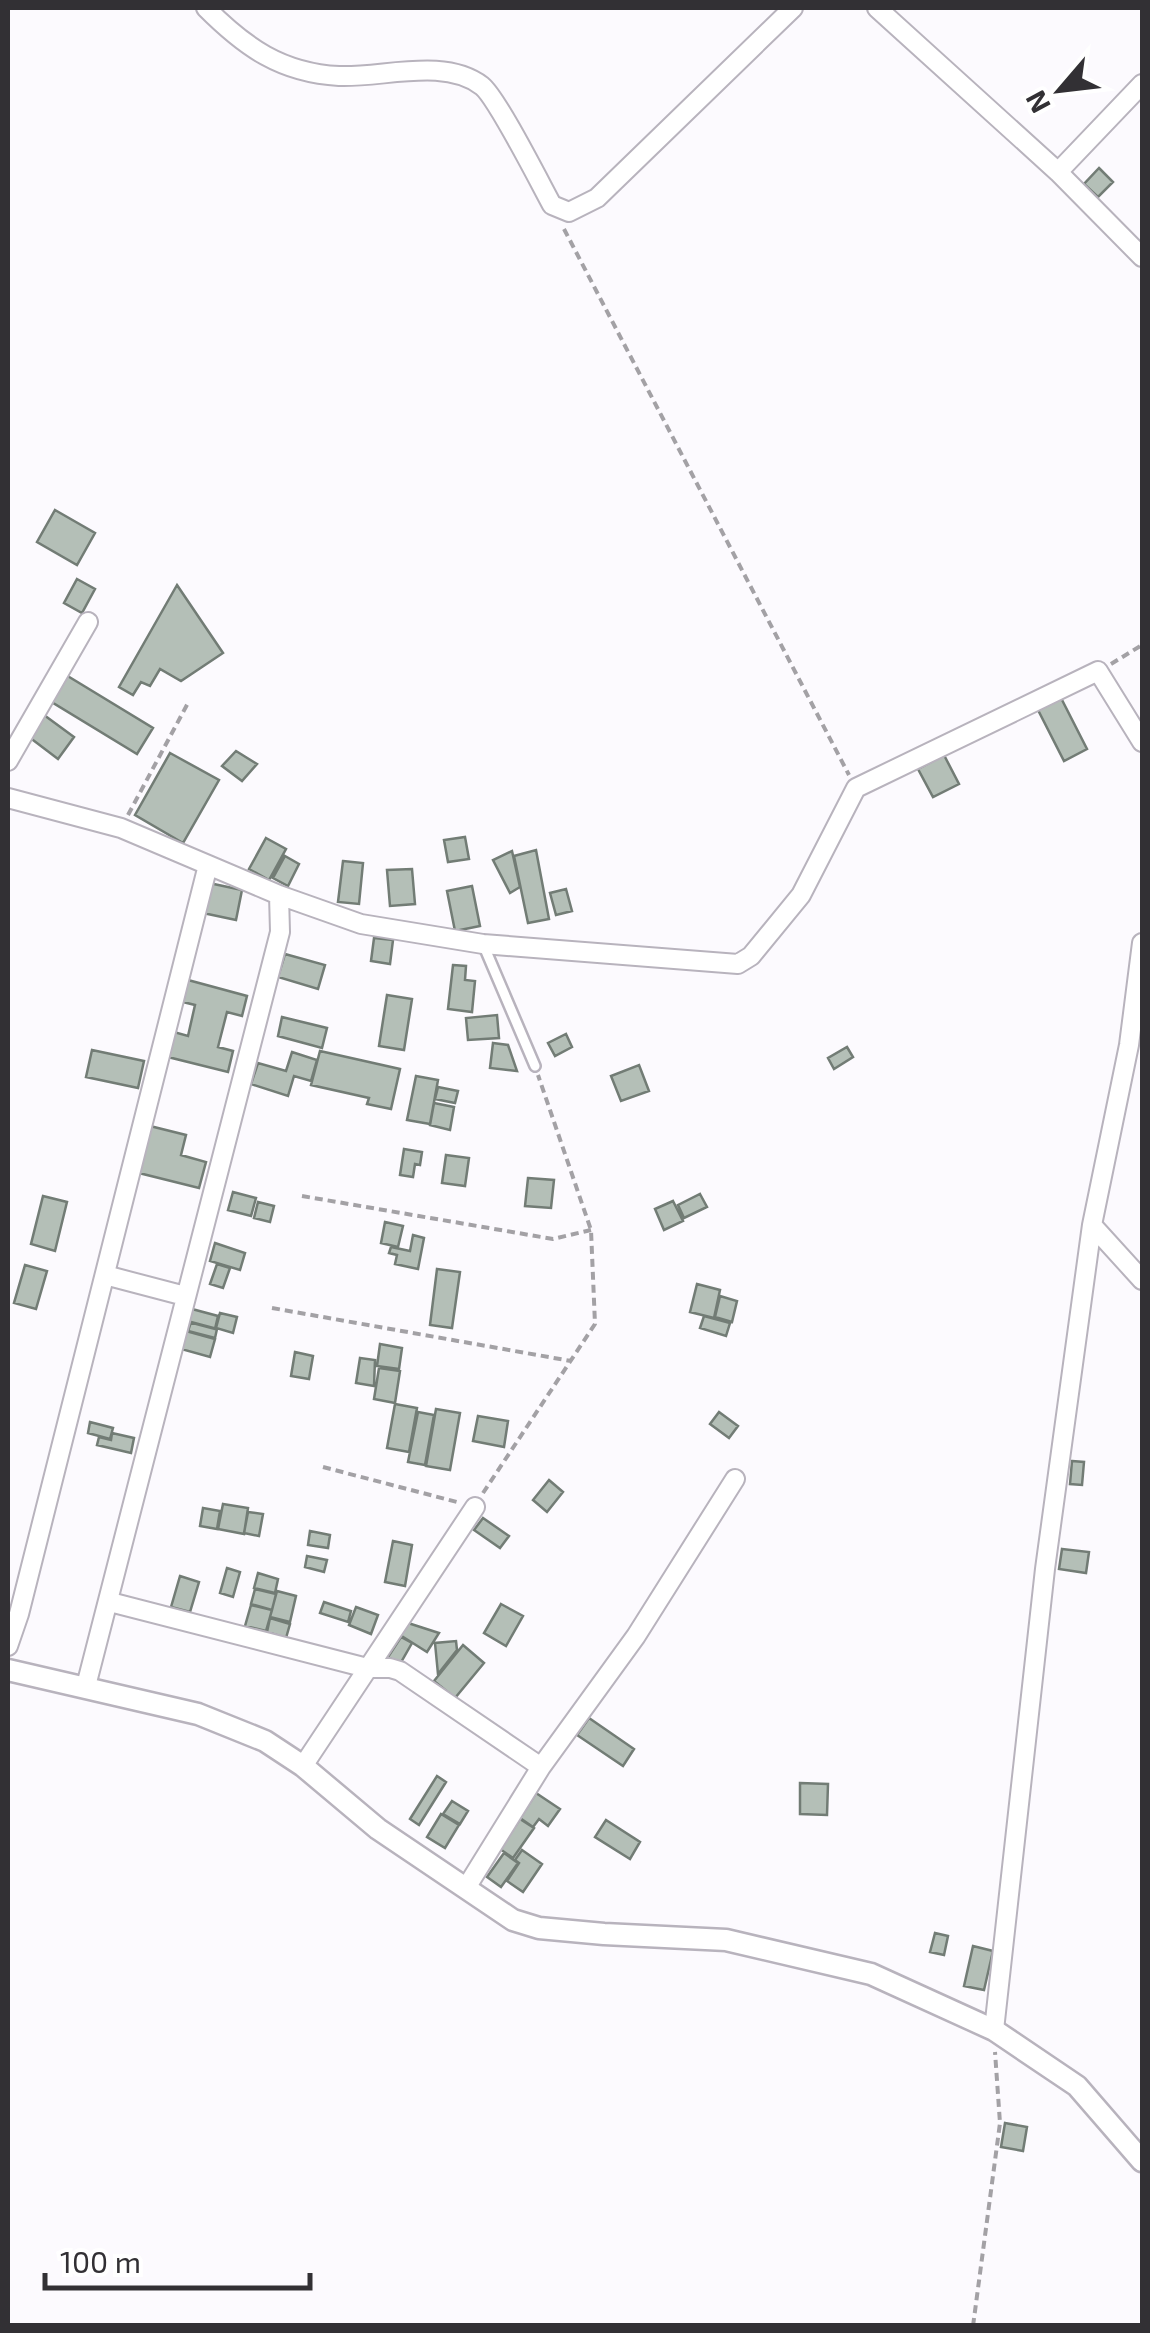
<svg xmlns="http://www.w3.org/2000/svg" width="1150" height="2333" viewBox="0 0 1150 2333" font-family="'Exo 2',sans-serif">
<rect width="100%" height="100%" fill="#fcfafe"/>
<path fill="#b4bfb7" stroke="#727c75" stroke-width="2.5" d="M 1099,168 L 1113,182 L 1098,197 L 1084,184 Z
M 55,510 L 95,533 L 77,565 L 37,542 Z
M 77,579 L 95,589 L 82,613 L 64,603 Z
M 177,585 L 223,653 L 181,681 L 160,669 L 150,686 L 141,682 L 133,695 L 119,687 Z
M 66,675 L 153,728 L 137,754 L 50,701 Z
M 1059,694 L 1087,749 L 1064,761 L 1036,706 Z
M 44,715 L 74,737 L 58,759 L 29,737 Z
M 236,751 L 257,764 L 242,781 L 222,766 Z
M 170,753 L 219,780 L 183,843 L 135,815 Z
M 944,755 L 959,784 L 933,797 L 918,769 Z
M 465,837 L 469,859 L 448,862 L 444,840 Z
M 266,838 L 286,849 L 269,880 L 249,869 Z
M 536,850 L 549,919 L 528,923 L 514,856 Z
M 512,851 L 520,887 L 510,893 L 493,860 Z
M 285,856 L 299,864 L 288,886 L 273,878 Z
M 343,861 L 363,863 L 359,904 L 338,902 Z
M 412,869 L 415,904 L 390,906 L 387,870 Z
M 209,883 L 242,890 L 236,920 L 203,913 Z
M 472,886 L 480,926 L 455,931 L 447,891 Z
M 566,889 L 572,911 L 556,915 L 550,893 Z
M 374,938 L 393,940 L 390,964 L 371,961 Z
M 285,954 L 325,965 L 318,989 L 278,977 Z
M 453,965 L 466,966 L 465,980 L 475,981 L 472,1012 L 448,1009 Z
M 188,980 L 247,996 L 242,1016 L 227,1012 L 218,1047 L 233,1051 L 228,1072 L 168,1057 L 174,1032 L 188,1036 L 195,1005 L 183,1002 Z
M 387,995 L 412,999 L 404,1050 L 379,1046 Z
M 497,1015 L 499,1038 L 468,1040 L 466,1018 Z
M 282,1017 L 327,1028 L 322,1048 L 278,1036 Z
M 566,1034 L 572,1047 L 555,1056 L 548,1043 Z
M 493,1043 L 508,1045 L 517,1071 L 490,1068 Z
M 847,1047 L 853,1057 L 834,1069 L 828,1058 Z
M 92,1050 L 144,1061 L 138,1088 L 86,1077 Z
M 320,1051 L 400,1069 L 391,1109 L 367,1104 L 369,1098 L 311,1085 Z
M 292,1052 L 317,1060 L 311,1081 L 294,1076 L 288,1096 L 251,1084 L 258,1063 L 286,1071 Z
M 639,1065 L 649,1091 L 621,1101 L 611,1076 Z
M 416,1076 L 438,1080 L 430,1124 L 407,1120 Z
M 438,1087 L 458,1091 L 455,1103 L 435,1099 Z
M 434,1103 L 454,1107 L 450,1130 L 430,1125 Z
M 150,1126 L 186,1135 L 181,1155 L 206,1162 L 199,1188 L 139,1173 Z
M 404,1149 L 422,1152 L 420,1165 L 415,1164 L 413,1177 L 400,1175 Z
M 446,1155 L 469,1158 L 465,1186 L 442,1183 Z
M 528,1178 L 554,1180 L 551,1208 L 525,1206 Z
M 233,1192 L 256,1198 L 251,1216 L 228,1210 Z
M 700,1194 L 707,1207 L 684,1218 L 678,1205 Z
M 43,1196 L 67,1202 L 55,1251 L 31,1244 Z
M 673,1201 L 683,1221 L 664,1230 L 655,1209 Z
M 258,1202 L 274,1206 L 270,1222 L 254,1218 Z
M 385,1222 L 403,1226 L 398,1247 L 381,1243 Z
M 413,1235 L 424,1238 L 418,1269 L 395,1264 L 397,1255 L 389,1253 L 391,1247 L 410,1251 Z
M 215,1243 L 245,1253 L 240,1270 L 210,1261 Z
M 217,1264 L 230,1268 L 223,1288 L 210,1284 Z
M 25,1265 L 47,1271 L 36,1309 L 14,1303 Z
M 437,1269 L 460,1272 L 452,1328 L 430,1325 Z
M 697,1284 L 720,1290 L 714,1318 L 690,1312 Z
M 720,1296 L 737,1301 L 732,1322 L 715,1317 Z
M 192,1309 L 218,1316 L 215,1329 L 189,1322 Z
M 220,1313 L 237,1317 L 233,1333 L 216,1328 Z
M 704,1316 L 730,1323 L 726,1336 L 700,1328 Z
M 191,1322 L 217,1329 L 215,1338 L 188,1331 Z
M 186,1331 L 215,1339 L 210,1357 L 181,1349 Z
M 380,1344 L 402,1348 L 399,1369 L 377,1366 Z
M 295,1352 L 313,1356 L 309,1379 L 291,1376 Z
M 360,1358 L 375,1360 L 374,1386 L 356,1383 Z
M 379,1368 L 400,1371 L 395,1403 L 374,1399 Z
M 395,1404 L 417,1408 L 409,1452 L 387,1448 Z
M 436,1409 L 460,1413 L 450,1470 L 426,1466 Z
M 418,1412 L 434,1415 L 425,1465 L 408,1462 Z
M 719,1412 L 738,1426 L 729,1438 L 710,1424 Z
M 478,1416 L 508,1421 L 504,1447 L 473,1441 Z
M 90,1422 L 113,1428 L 110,1439 L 88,1433 Z
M 112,1433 L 134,1438 L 131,1453 L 97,1445 L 99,1437 L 111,1440 Z
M 1072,1461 L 1084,1462 L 1082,1485 L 1070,1484 Z
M 549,1480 L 563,1492 L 547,1512 L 533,1500 Z
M 223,1504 L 248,1508 L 244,1534 L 218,1529 Z
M 203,1508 L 220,1511 L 217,1529 L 200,1526 Z
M 248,1512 L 263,1514 L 259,1536 L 244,1533 Z
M 483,1518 L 509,1536 L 500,1548 L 474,1530 Z
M 310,1531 L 330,1535 L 328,1548 L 308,1545 Z
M 393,1541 L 412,1545 L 405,1586 L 385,1582 Z
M 1062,1549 L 1089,1552 L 1086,1573 L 1059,1569 Z
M 307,1556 L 327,1560 L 324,1572 L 305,1567 Z
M 227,1568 L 240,1572 L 233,1597 L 220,1593 Z
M 258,1573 L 278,1579 L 275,1593 L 254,1588 Z
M 180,1576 L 199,1582 L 190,1612 L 171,1607 Z
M 255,1589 L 276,1594 L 272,1610 L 251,1604 Z
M 277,1591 L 296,1596 L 290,1622 L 270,1617 Z
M 324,1602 L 351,1611 L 348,1622 L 320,1613 Z
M 501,1604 L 523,1616 L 506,1646 L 484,1633 Z
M 251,1605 L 272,1610 L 266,1631 L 245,1626 Z
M 356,1607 L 378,1615 L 371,1634 L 349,1625 Z
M 270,1618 L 290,1624 L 286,1638 L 267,1632 Z
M 408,1623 L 439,1633 L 427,1652 L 400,1635 Z
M 401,1637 L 412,1643 L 400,1664 L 388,1657 Z
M 456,1641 L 457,1650 L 438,1674 L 435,1643 Z
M 463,1645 L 484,1663 L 455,1698 L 434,1681 Z
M 589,1718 L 634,1749 L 623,1766 L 577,1735 Z
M 437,1776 L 446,1782 L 419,1825 L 410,1819 Z
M 800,1783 L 828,1784 L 827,1815 L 800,1814 Z
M 536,1793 L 560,1809 L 548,1826 L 539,1819 L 533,1827 L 520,1818 Z
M 452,1801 L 468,1811 L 460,1824 L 443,1814 Z
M 441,1814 L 459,1825 L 445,1848 L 427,1837 Z
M 520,1819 L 534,1828 L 513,1858 L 500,1849 Z
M 606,1820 L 640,1842 L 630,1859 L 595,1837 Z
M 522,1850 L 542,1864 L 523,1892 L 507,1881 L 519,1863 L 515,1860 Z
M 504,1853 L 518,1863 L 501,1887 L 487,1877 Z
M 935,1933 L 948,1936 L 944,1955 L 930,1952 Z
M 973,1946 L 993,1951 L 984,1990 L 964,1986 Z
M 1005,2123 L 1027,2127 L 1023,2151 L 1001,2147 Z"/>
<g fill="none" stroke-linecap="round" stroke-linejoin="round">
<g stroke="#b8b3bd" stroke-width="14">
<path id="service" d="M 483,944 L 535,1066"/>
</g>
<g stroke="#b8b3bd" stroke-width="22">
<path id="minor" d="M 206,8 C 245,47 281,73 339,76 C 383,78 444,57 482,86 C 497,98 540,183 552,205 L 569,212 L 597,198 L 793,8
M 877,8 L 1058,172 L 1142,84
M 1058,172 L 1142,257
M 8,761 L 88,622
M 8,798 L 121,828 L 279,895 L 361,924 L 483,944 L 738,964 L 751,956 L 801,895 L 856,788 L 1098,671 L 1142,742
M 1092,1225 L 1142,1280
M 105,1275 L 185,1296
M 110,1602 L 367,1668 L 390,1668 L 400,1671 L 541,1767
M 8,1646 L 19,1614 L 208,865
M 86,1686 L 280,932 L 279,895
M 303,1766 L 475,1507
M 466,1888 L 541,1767 L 636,1636 L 735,1479
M 994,2030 L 1045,1569 L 1092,1225 L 1129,1045 L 1142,943"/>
</g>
<g stroke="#b8b3bd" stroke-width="25">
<path id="tertiary" d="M 8,1670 L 198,1714 L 265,1741 L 303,1766 L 378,1829 L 513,1920 L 539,1928 L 604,1934 L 726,1940 L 871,1974 L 994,2030 L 1077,2086 L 1142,2161"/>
</g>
<path stroke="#a3a1a5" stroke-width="4" stroke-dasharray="8 5" stroke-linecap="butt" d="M 564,229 L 849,775
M 1111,664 L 1142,645
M 128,815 L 188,703
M 302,1196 L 553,1239 L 591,1230
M 272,1308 L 571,1361
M 323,1467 L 457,1502
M 483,1493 L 595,1324 L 591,1230 L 538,1075
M 973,2326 L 1000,2123 L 995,2052"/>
<use href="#service" stroke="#fff" stroke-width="9"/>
<use href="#minor" stroke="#fff" stroke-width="18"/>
<use href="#tertiary" stroke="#fff" stroke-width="20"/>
</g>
<rect width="1150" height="2333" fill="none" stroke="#323034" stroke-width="20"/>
<g transform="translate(1060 90) rotate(242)" stroke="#ffffff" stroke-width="8" paint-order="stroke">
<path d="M0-8L18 38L0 25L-18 38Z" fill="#323034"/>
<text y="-15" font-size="28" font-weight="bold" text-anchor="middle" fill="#323034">N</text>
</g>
<path d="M45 2273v15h265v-15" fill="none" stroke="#323034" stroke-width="5"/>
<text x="60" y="2273" font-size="30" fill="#323034" stroke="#ffffff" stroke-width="8" paint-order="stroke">100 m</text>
</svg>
